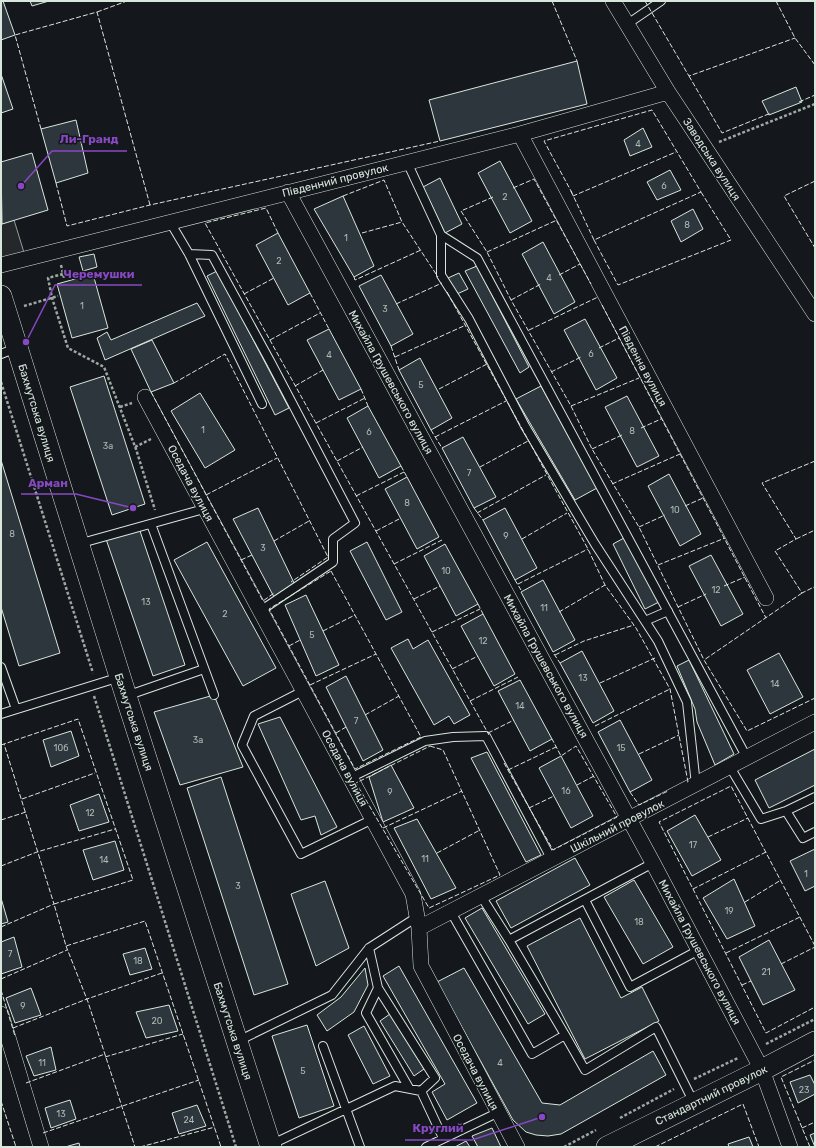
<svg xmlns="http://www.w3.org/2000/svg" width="816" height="1148" viewBox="0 0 816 1148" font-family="Rubik,sans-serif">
<rect width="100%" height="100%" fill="#14181c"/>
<path fill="#24282b" stroke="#939e99" d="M 1,220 L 2,224 L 14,220 L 26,259 L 1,265 Z"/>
<path fill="#2c363c" stroke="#d8e6dc" d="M 1,1 L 3,1 L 15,35 L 1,40 Z
M 30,1 L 49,1 L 32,6 Z
M 577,61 L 587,104 L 440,141 L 429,100 Z
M 1,74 L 13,109 L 1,113 Z
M 796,87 L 802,102 L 769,115 L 762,101 Z
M 76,120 L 88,173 L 56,183 L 41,129 Z
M 643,128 L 652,147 L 630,156 L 624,140 Z
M 32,153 L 48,210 L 2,224 L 1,162 Z
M 500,161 L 532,221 L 510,233 L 478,173 Z
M 670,170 L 681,190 L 657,200 L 647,182 Z
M 440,178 L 462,224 L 445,233 L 423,187 Z
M 343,196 L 374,266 L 354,277 L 314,209 Z
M 693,209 L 703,229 L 681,242 L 671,221 Z
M 278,233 L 310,293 L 288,305 L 256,245 Z
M 543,242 L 575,302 L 554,314 L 522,254 Z
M 94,254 L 97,267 L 83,271 L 79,257 Z
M 477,266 L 529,367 L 520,373 L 465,271 Z
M 217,271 L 289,408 L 275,415 L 207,276 Z
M 459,273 L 468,289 L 457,294 L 448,278 Z
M 93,274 L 108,328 L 72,338 L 57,284 Z
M 381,275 L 413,334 L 391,346 L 359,286 Z
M 197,303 L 205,316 L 105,360 L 97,338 L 107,332 L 111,340 Z
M 585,319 L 617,378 L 596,390 L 564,330 Z
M 329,329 L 361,389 L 339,400 L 307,340 Z
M 152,340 L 174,383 L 151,392 L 131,349 Z
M 420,358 L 452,418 L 431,430 L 399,370 Z
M 104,376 L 145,504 L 112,515 L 70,387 Z
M 541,386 L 597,488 L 575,500 L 516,399 Z
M 200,393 L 235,450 L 205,468 L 171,411 Z
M 627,396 L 659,456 L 637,467 L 605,407 Z
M 368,406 L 401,466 L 379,478 L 347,418 Z
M 463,437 L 496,497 L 474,508 L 442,448 Z
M 1,460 L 60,653 L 19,666 L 1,607 Z
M 669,474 L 701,534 L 680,546 L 648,486 Z
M 407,477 L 439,537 L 417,549 L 385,489 Z
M 258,508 L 296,587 L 274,597 L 233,519 Z
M 505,508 L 537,568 L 515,580 L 483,520 Z
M 139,528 L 185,665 L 153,676 L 106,539 Z
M 624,538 L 659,602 L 645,609 L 613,544 Z
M 207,542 L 276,668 L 243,686 L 174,560 Z
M 367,542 L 402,612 L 386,620 L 350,551 Z
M 445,544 L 478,604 L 456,616 L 424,556 Z
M 711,555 L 743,614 L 721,626 L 689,566 Z
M 543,580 L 575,640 L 553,652 L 521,592 Z
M 306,595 L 339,665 L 316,676 L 285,605 Z
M 483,614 L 515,674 L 494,686 L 461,626 Z
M 408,639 L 413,649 L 428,640 L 470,715 L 454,724 L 449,716 L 434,725 L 391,648 Z
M 582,651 L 614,711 L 593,723 L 560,663 Z
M 779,653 L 803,697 L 770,714 L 747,670 Z
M 689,660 L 734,754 L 715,765 L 697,722 L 695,709 L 677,666 Z
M 346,676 L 383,750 L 363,761 L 326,687 Z
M 520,680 L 552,739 L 530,751 L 498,691 Z
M 214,695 L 243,767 L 180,785 L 154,712 Z
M 280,717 L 337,827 L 321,835 L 315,816 L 301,820 L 258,724 Z
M 620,720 L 652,780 L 630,792 L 598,732 Z
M 71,731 L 79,756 L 51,767 L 43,740 Z
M 815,749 L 815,785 L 769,808 L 755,780 Z
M 487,752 L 541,855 L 526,862 L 471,758 Z
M 561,756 L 593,816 L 571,828 L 539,768 Z
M 391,765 L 414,808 L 383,822 L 369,777 Z
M 221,777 L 288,984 L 254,995 L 187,788 Z
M 99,794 L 109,822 L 79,831 L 70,805 Z
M 695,815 L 721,860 L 692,876 L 667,831 Z
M 417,819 L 456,888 L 431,899 L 394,828 Z
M 115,841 L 124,870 L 93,880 L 83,850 Z
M 815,849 L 815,886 L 805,891 L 790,861 Z
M 575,858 L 590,885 L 511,928 L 496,901 Z
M 734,879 L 755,926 L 727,939 L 703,898 Z
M 634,880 L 673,947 L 643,964 L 604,897 Z
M 325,881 L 349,948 L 316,966 L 291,894 Z
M 1,898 L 8,922 L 1,924 Z
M 482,908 L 545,1014 L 528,1024 L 465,918 Z
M 580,918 L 621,998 L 642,987 L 659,1021 L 585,1059 L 527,946 Z
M 14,937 L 22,967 L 1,974 L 1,942 Z
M 769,940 L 795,990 L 763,1005 L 739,957 Z
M 145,948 L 152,969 L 130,975 L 123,954 Z
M 399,966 L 477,1103 L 447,1120 L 432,1092 L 445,1084 L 383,976 Z
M 365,968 L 368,985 L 354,1012 L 327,1031 L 317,1015 L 341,997 Z
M 464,968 L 542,1103 L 560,1105 L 653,1051 L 666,1075 L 561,1134 L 548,1136 L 536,1135 L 526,1132 L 513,1120 L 437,982 Z
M 31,988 L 41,1015 L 15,1023 L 6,998 Z
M 169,1005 L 178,1031 L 146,1038 L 136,1012 Z
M 390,1014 L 424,1069 L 414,1076 L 380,1021 Z
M 307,1025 L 334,1106 L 299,1118 L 272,1036 Z
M 364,1026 L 390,1076 L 373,1084 L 348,1035 Z
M 51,1047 L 56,1070 L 34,1076 L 26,1056 Z
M 810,1075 L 815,1085 L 815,1094 L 798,1103 L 790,1082 Z
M 70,1100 L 76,1119 L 51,1128 L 45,1108 Z
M 197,1105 L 206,1126 L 179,1134 L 172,1113 Z
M 492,1128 L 501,1147 L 478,1147 L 472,1136 Z
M 815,1133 L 815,1147 L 810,1135 Z
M 749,1137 L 753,1147 L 729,1147 L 728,1144 Z
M 466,1141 L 470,1147 L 455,1147 Z
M 79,1143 L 80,1147 L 65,1147 Z"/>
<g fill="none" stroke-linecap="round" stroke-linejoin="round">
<g stroke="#d8e6dc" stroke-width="10">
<path id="lane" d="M 626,25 L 661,1
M 407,162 L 441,235 L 441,275 L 469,319 L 525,426 L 595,544 L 658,641 L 687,702 L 696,785
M 170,222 L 189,254 L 262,404
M 441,235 L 477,258 L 747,758
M 189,254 L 212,255 L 270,361 L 355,523 L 333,539 L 333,562 L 260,611
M 1,354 L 16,348
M 151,524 L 214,695
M 78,544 L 204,509
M 645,621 L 668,611
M 1,667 L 16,709
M 303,691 L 254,716 L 242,745 L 301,854 L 373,819
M 126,696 L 204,669
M 1,714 L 120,677
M 730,767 L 761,819 L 786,811
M 350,778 L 425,741 L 453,737 L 486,736 L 552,860
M 815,797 L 786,811 L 803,838 L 815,832
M 585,900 L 630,987 L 699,950
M 451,912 L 532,1054 L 565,1035 L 509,940 L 481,896
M 509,940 L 653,863
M 369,948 L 378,988 L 366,1013 L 409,1088
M 378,988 L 435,1078 L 421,1091
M 565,1035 L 585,1070 L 656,1027 L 694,1103
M 238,1041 L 332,995 L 369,948 L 417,917
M 323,1046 L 360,1147
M 270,1145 L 395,1086 L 421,1091 L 443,1138
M 426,1147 L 497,1113"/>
</g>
<g stroke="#d8e6dc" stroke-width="16">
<path id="street" d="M 613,1 L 668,92 L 815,314
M 520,134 L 766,598
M 288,192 L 653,863 L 762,1070 L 790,1147
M 1,265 L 520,134 L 668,92
M 145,397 L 413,894 L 419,928 L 421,966 L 517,1147
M 419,928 L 815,722
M 1,1014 L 41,1147"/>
</g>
<g stroke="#d8e6dc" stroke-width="22">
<path id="secondary" d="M 1,296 L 126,696 L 271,1147
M 607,1147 L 762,1070 L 815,1042"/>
</g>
<path stroke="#9da8a2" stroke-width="2.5" stroke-dasharray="3 2" stroke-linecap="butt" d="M 719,142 L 815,104
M 61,265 L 64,278
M 63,274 L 48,278 L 52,298 L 68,348 L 104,367 L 136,449 L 155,510
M 24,306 L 58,296
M 1,382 L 93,673
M 120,407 L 132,403
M 135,447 L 151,439
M 94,696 L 236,1147
M 766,1044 L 815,1019
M 694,1079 L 738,1058
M 620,1118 L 674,1089
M 564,1147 L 596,1130"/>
<use href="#lane" stroke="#14181c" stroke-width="8"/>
<use href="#street" stroke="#14181c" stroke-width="15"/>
<use href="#secondary" stroke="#14181c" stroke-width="21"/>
<path stroke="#d8e6dc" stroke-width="1" stroke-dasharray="5 2" stroke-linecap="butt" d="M 552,1 L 577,61
M 645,1 L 689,76 L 795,38
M 776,1 L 795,38 L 815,65
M 97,12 L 127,1
M 689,76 L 722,133 L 771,113
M 799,102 L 815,95
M 41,129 L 15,35 L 97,12 L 150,205
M 815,181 L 784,196 L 815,248
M 56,183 L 67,226 L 150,205 L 440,141
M 513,188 L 534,179 L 591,284
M 571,191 L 594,240 L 701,192 L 652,110 L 544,141 L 571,191 L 573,196 L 676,152
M 343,196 L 384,180 L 402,222 L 438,277
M 493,197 L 461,211 L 487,252 L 511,300 L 571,406 L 592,449 L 639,527 L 704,660
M 278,233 L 266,208 L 205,223 L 489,735
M 362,233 L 402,222
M 594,240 L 618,285 L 731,240 L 701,192
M 487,252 L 557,220
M 559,275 L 580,264
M 354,277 L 355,280 L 421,250
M 447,292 L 588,549 L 605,585 L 636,628 L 670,689 L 688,782 L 686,783
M 310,293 L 329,329
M 244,294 L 274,278
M 511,300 L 541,284
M 396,304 L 442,283
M 602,305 L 766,618
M 529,330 L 598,297
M 270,340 L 320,313
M 391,346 L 399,370
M 599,348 L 619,338
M 395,357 L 466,325
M 551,372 L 581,357
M 174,383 L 225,354 L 328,557 L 291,582
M 295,386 L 323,370
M 361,389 L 368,406
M 439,389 L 487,364
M 151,392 L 263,601 L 274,593
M 571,406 L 639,378
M 316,423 L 365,398
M 641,428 L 661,419
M 431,430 L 442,448
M 435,437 L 506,401
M 592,449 L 622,435
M 337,461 L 363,447
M 815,461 L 762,483 L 796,539 L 775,551 L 802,593 L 814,587 L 815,589
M 401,466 L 407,477
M 480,467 L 528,441
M 612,484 L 680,454
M 206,495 L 277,458
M 356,496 L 404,472
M 685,506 L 703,498
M 474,508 L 483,520
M 477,513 L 546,475
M 639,527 L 665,515
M 376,531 L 401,518
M 522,539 L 567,513
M 796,539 L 815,530
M 274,541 L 309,521
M 241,560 L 252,555
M 394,564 L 442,540
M 658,565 L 725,538
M 331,571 L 421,737 L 355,769 L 269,609 Z
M 515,580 L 521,590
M 518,584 L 588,549
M 724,586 L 745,577
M 802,593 L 704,660 L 747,731 L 815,698
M 414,599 L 440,586
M 478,604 L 483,614
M 678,607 L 706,594
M 559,612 L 605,585
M 323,631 L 355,615
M 432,632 L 480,609
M 289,646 L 300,640
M 554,654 L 560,663
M 555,655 L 584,641 L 634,625
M 452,669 L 478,656
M 600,683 L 655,658
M 310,685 L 376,654
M 470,701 L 518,677
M 365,715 L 399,696
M 595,726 L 670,689
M 336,733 L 346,727
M 488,733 L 514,720
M 1,745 L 78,719 L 133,880 L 54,904 L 66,946 L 145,921 L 221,1147
M 430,746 L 443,750 L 500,875 L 429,908 L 356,783 Z
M 639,754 L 679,735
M 504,763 L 553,850 L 617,817 L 576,746 L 561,756 L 552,739
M 508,770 L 556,747
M 577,785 L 594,776
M 630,792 L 639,805 L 668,791
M 22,799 L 95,773
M 529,808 L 554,796
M 1,820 L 26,812
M 383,828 L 462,791
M 708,837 L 748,818
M 437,853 L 480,830
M 1,866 L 37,852 L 115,829
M 693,889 L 766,852
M 745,902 L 781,880
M 1,927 L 54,904 L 4,744
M 66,946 L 88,1002 L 135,1147
M 815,946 L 731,786 L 659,822 L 766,1033 L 815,1007
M 726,953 L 800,917
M 781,964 L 815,947
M 1,979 L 67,950
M 742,985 L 751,981
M 1,990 L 15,1036
M 13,1028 L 87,999 L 162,973
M 105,1057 L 183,1034
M 26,1083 L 105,1054
M 1,1101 L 16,1147
M 802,1128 L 815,1122
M 43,1133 L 199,1080
M 140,1147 L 215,1127
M 655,1147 L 743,1104 L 759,1147
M 810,1147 L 781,1077 L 815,1060"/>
</g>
<g text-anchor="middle" stroke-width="3" stroke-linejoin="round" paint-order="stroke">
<g font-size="9" fill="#adbab4">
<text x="638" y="147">4</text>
<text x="664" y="189">6</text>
<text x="505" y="200">2</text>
<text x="687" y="228">8</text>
<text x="346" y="241">1</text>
<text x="279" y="264">2</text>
<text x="549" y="281">4</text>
<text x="82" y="309">1</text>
<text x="385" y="312">3</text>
<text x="591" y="357">6</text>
<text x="329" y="358">4</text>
<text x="421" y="388">5</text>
<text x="203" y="433">1</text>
<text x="632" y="434">8</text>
<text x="369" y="435">6</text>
<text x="108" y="449">3а</text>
<text x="469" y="476">7</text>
<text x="407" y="506">8</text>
<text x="675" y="513">10</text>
<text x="12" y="537">8</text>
<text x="506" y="539">9</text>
<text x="263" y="551">3</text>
<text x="446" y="574">10</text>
<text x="716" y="593">12</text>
<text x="146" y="605">13</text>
<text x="544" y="611">11</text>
<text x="225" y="617">2</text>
<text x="312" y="638">5</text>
<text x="483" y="644">12</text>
<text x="583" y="681">13</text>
<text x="775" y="687">14</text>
<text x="520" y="709">14</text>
<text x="356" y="724">7</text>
<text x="198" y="743">3а</text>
<text x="61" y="751">10б</text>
<text x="621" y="751">15</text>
<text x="566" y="794">16</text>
<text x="390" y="795">9</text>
<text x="90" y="816">12</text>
<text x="693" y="848">17</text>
<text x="425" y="862">11</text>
<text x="104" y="863">14</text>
<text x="806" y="877">1</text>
<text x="238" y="889">3</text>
<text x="729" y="914">19</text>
<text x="639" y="925">18</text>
<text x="10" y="957">7</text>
<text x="138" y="964">18</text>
<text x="766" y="975">21</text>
<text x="23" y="1009">9</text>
<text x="157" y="1024">20</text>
<text x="42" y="1066">11</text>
<text x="500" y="1066">4</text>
<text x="303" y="1074">5</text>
<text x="804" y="1093">23</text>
<text x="61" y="1117">13</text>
<text x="189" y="1123">24</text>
</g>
<g font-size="11" fill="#d8e6dc" stroke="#14181c">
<text transform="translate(712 159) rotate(57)" y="4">Заводська вулиця</text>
<text transform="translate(335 180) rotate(-14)" y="4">Південний провулок</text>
<text transform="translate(643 366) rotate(62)" y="4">Південна вулиця</text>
<text transform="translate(391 382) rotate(61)" y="4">Михайла Грушевського вулиця</text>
<text transform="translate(37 413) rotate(73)" y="4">Бахмутська вулиця</text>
<text transform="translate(191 483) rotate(62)" y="4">Оседача вулиця</text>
<text transform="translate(546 666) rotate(61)" y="4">Михайла Грушевського вулиця</text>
<text transform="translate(134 722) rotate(72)" y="4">Бахмутська вулиця</text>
<text transform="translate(345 768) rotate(62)" y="4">Оседача вулиця</text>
<text transform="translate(617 826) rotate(-27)" y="4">Шкільний провулок</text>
<text transform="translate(700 952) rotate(62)" y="4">Михайла Грушевського вулиця</text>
<text transform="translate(233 1031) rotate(72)" y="4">Бахмутська вулиця</text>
<text transform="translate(476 1072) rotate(62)" y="4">Оседача вулиця</text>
<text transform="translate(711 1095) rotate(-26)" y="4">Стандартний провулок</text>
</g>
</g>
<path fill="none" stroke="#8948c3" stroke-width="1.5" d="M21 186L52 151H127M26 342L55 285H142M133 508L76 494H21M542 1117L472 1140H405"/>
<g fill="#8948c3" stroke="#14181c" stroke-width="1.5">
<circle cx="21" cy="186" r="4"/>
<circle cx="26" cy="342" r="4"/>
<circle cx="133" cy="508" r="4"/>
<circle cx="542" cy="1117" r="4"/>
</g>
<g font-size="12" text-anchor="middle" font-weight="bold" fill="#8948c3" stroke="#14181c" stroke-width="3" stroke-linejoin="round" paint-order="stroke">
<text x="89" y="143">Ли-Гранд</text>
<text x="99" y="278">Черемушки</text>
<text x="48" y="487">Арман</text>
<text x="438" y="1132">Круглий</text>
</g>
<rect width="816" height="1148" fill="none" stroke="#d8e6dc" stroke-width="4"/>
</svg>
